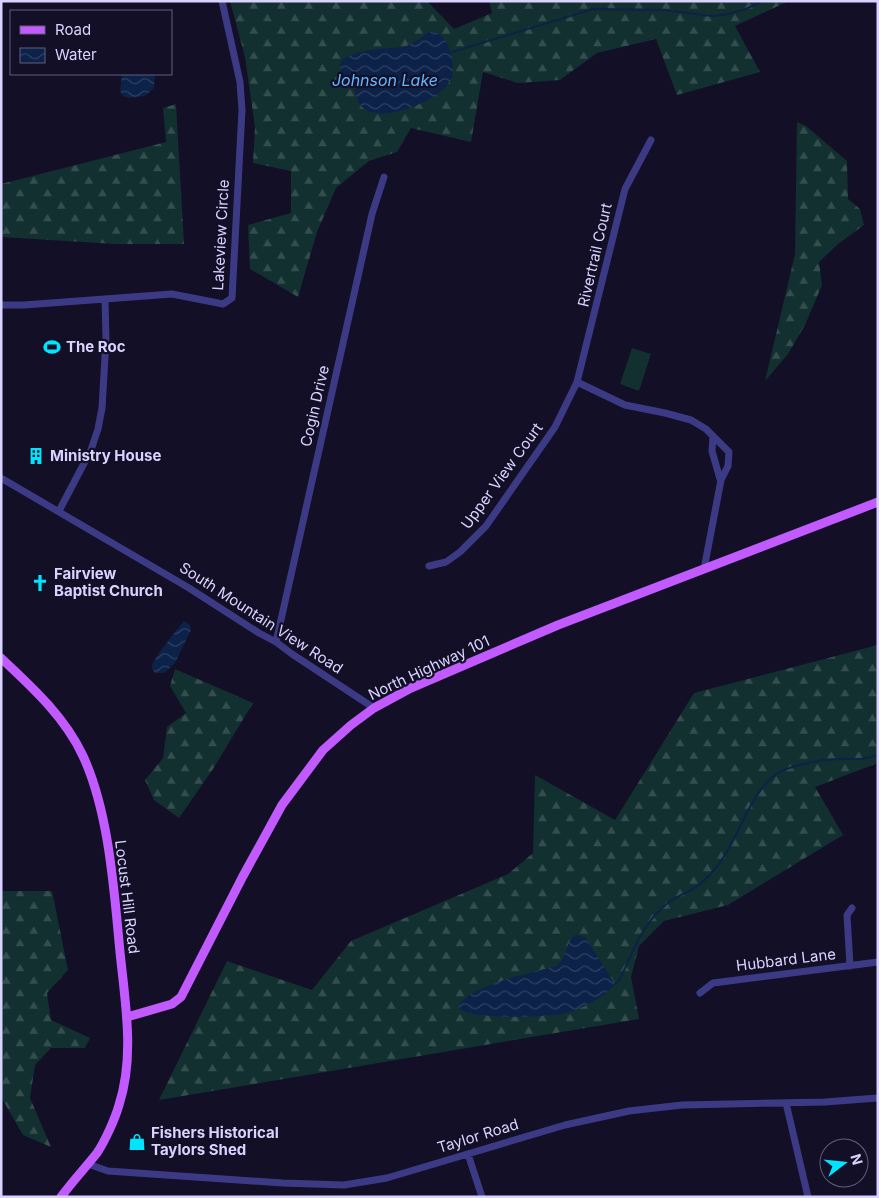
<svg xmlns="http://www.w3.org/2000/svg" width="879" height="1198" viewBox="0 0 879 1198" font-family="Inter,sans-serif">
<defs>
<pattern id="forest-firs" width="22" height="20" patternUnits="userSpaceOnUse" patternTransform="scale(1.25)"><rect width="22" height="20" fill="#12302f"/><path d="M5 1l3.5 6h-7zM16 11l3.5 6h-7z" fill="#344d4e"/></pattern>
<pattern id="water-waves" width="16" height="10" patternUnits="userSpaceOnUse" patternTransform="scale(1.25)"><rect width="16" height="10" fill="#0c2248"/><path d="M0 5q4-4 8 0t8 0" fill="none" stroke="#2f4163"/></pattern>
</defs>
<rect width="100%" height="100%" fill="#130f26"/>
<path fill="#12302f" d="M 632,348 L 651,354 L 639,391 L 620,384 Z"/>
<path fill="url(#forest-firs)" d="M 230,1 L 427,1 L 454,29 L 492,13 L 489,1 L 789,1 L 735,26 L 760,72 L 677,95 L 656,39 L 597,53 L 560,80 L 518,83 L 483,72 L 471,142 L 411,128 L 397,152 L 369,161 L 336,188 L 317,232 L 298,297 L 250,269 L 248,225 L 291,213 L 291,171 L 253,163 L 255,127 L 245,57 Z
M 176,104 L 184,244 L 115,244 L 1,237 L 1,184 L 166,142 L 163,108 Z
M 797,122 L 806,126 L 847,161 L 848,199 L 860,209 L 864,225 L 838,244 L 819,262 L 822,285 L 805,325 L 788,354 L 765,381 L 795,254 Z
M 878,645 L 878,763 L 815,787 L 843,835 L 728,905 L 664,921 L 639,946 L 631,977 L 639,1019 L 159,1100 L 227,961 L 312,990 L 351,941 L 508,874 L 533,853 L 535,775 L 615,820 L 694,693 Z
M 175,669 L 253,703 L 213,769 L 179,818 L 154,800 L 145,780 L 163,758 L 167,727 L 186,713 L 170,686 Z
M 2,891 L 52,891 L 68,970 L 47,993 L 51,1020 L 90,1038 L 85,1048 L 51,1048 L 35,1065 L 30,1098 L 51,1147 L 23,1135 L 1,1097 Z"/>
<path fill="url(#water-waves)" d="M 434,31 C 446,38 452,48 452,62 C 453,68 454,75 450,81 C 439,101 381,125 362,107 C 355,101 357,90 352,83 C 345,73 339,79 341,61 C 361,47 383,50 406,46 C 417,43 423,33 434,31 Z
M 122,74 L 155,74 L 154,88 L 145,96 L 129,98 L 123,96 L 120,91 Z
M 184,621 L 190,625 L 191,630 L 175,663 L 164,673 L 155,673 C 153,670 152,669 152,666 C 153,659 178,628 184,621 Z
M 575,935 L 585,937 L 615,984 C 604,997 586,1007 570,1012 C 554,1018 479,1019 463,1011 C 461,1010 459,1008 458,1006 C 473,984 530,973 557,966 C 569,955 564,943 575,935 Z"/>
<g fill="none" stroke-linecap="round" stroke-linejoin="round">
<path stroke="#0c2248" stroke-width="2" d="M 452,52 L 593,9 L 663,10 L 712,16 L 728,14 L 746,9 L 762,1
M 615,984 L 620,979 C 632,954 641,927 662,908 C 670,899 680,896 691,890 C 704,883 717,868 725,855 C 739,833 754,789 775,775 C 789,765 823,759 841,759 C 854,759 865,760 878,755"/>
<path stroke="#3d3a85" stroke-width="7" d="M 1,305 L 24,305 L 172,294 L 223,304 L 232,298 L 242,110 L 240,82 L 222,1
M 577,382 L 625,405 L 665,413 L 691,420 L 706,429 L 729,452 L 728,466 L 721,480 L 704,569
M 713,436 L 712,451 L 720,479
M 1,478 L 189,588 L 259,633 L 276,642 L 292,654 L 374,708
M 59,511 L 91,450 L 98,429 L 102,408 L 106,340 L 105,299
M 429,566 L 446,562 L 460,552 L 486,526 L 555,427 L 577,382 L 625,189 L 651,140
M 276,642 L 372,214 L 384,177
M 850,966 L 847,915 L 852,908
M 700,993 L 713,983 L 878,962
M 786,1103 L 808,1197
M 468,1154 L 482,1197
M 88,1164 L 108,1171 L 283,1183 L 344,1185 L 387,1178 L 565,1125 L 629,1111 L 682,1105 L 825,1102 L 878,1098"/>
<path stroke="#c25bff" stroke-width="9" d="M 1,658 C 32,687 65,717 83,756 C 109,812 114,890 120,952 C 125,1002 135,1056 119,1105 C 115,1119 105,1141 97,1153 C 85,1168 72,1182 61,1197
M 127,1017 L 172,1004 L 181,997 L 243,876 L 282,805 L 323,750 L 351,725 L 374,708 L 411,688 L 558,625 L 878,502"/>
</g>
<defs>
<g id="stadium-bare" transform="scale(1.35)"><path d="M0-5a6.5 5 0 1 0 0 10a6.5 5 0 1 0 0-10ZM-3.5-1.8h7v3.6h-7Z" fill="#00e5ff" stroke="#130f26" stroke-width="2.5" paint-order="stroke"/></g>
<g id="building-bare" transform="scale(1.35)"><path d="M-4-6H4V6H1V3H-1V6H-4ZM-2.5-4.3h1.7v1.8h-1.7ZM.8-4.3h1.7v1.8H.8ZM-2.5-1h1.7V.8h-1.7ZM.8-1h1.7V.8H.8Z" fill="#00e5ff" stroke="#130f26" stroke-width="2.5" paint-order="stroke"/></g>
<g id="church-bare" transform="scale(1.35)"><path d="M-1.2-6h2.4v3.5h3.3v2.4h-3.3V6h-2.4V-.1h-3.3v-2.4h3.3Z" fill="#00e5ff" stroke="#130f26" stroke-width="2.5" paint-order="stroke"/></g>
<g id="shop-bare" transform="scale(1.35)"><path d="M-5-2.5h2.3a2.7 3.5 0 0 1 5.4 0H5L5.5 6h-11ZM-1.5-2.5h3a1.5 2.3 0 0 0-3 0Z" fill="#00e5ff" stroke="#130f26" stroke-width="2.5" paint-order="stroke"/></g>
</defs>
<g fill-rule="evenodd">
<use href="#stadium-bare" x="52" y="347"/>
<use href="#building-bare" x="36" y="456"/>
<use href="#church-bare" x="40" y="583"/>
<use href="#shop-bare" x="137" y="1142"/>
</g>
<g text-anchor="middle" stroke-width="4.5" stroke-linejoin="round" paint-order="stroke">
<g font-size="15" fill="#d9d4ff" stroke="#130f26">
<text transform="translate(221 235) rotate(-87)" y="5">Lakeview Circle</text>
<text transform="translate(595 255) rotate(-77)" y="5">Rivertrail Court</text>
<text transform="translate(315 406) rotate(-77)" y="5">Cogin Drive</text>
<text transform="translate(502 476) rotate(-54)" y="5">Upper View Court</text>
<text transform="translate(261 618) rotate(33)" y="5">South Mountain View Road</text>
<text transform="translate(429 668) rotate(-25)" y="5">North Highway 101</text>
<text transform="translate(127 897) rotate(83)" y="5">Locust Hill Road</text>
<text transform="translate(786 960) rotate(-7)" y="5">Hubbard Lane</text>
<text transform="translate(478 1136) rotate(-17)" y="5">Taylor Road</text>
</g>
<g font-size="15" font-weight="bold" fill="#d9d4ff" stroke="#130f26" text-anchor="start">
<text x="66" y="352">The Roc</text>
<text x="50" y="461">Ministry House</text>
<text x="54" y="579">Fairview<tspan x="54" dy="17">Baptist Church</tspan></text>
<text x="151" y="1138">Fishers Historical<tspan x="151" dy="17">Taylors Shed</tspan></text>
</g>
<g font-size="16" font-style="italic" fill="#62b6ff" stroke="#130f26">
<text x="385" y="86">Johnson Lake</text>
</g>
</g>
<rect width="879" height="1198" fill="none" stroke="#d9d4ff" stroke-width="5"/>
<rect x="10" y="10" width="162" height="65" fill="#130f26" stroke="#625e7d"/>
<rect x="20" y="26" width="25" height="8" fill="#c25bff" stroke="#625e7d"/>
<text x="55" y="35" font-size="15" fill="#d9d4ff">Road</text>
<rect x="20" y="48" width="25" height="15" fill="url(#water-waves)" stroke="#625e7d"/>
<text x="55" y="60" font-size="15" fill="#d9d4ff">Water</text>
<g transform="translate(844 1163) rotate(74)"><circle r="24" fill="#130f26" stroke="#625e7d"/>
<path d="M0-4L9 19L0 12L-9 19Z" fill="#00e5ff"/>
<text y="-8" font-size="14" font-weight="bold" text-anchor="middle" fill="#d9d4ff">N</text>
</g>
</svg>
